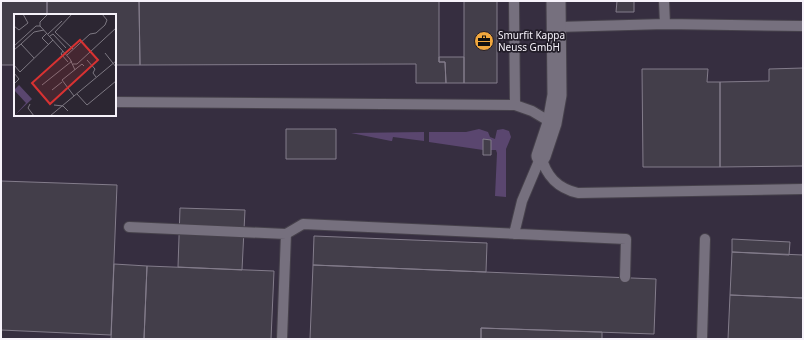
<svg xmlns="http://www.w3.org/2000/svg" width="804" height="340" viewBox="0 0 804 340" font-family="'Noto Sans',sans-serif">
<rect width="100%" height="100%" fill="#2c2632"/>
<path fill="#362e40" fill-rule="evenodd" d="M 1,1 L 803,1 L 803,339 L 1,339 ZM 15,15 L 115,15 L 115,115 L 15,115 Z"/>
<path fill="#5a466f" d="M 479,129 L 488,132 L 490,137 L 495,139 L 497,130 L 503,129 L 509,131 L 511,137 L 506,149 L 506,197 L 495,196 L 497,153 L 496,150 L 491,150 L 491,140 L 484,140 L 483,150 L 429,142 L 429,132 L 466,132 Z
M 424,132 L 424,141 L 393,137 L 392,141 L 391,141 L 351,133 Z"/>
<path fill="#433e4a" stroke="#837c8b" d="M 1,1 L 47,1 L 47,15 L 15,15 L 15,65 L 1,65 Z
M 47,1 L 139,1 L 140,65 L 115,65 L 115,15 L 47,15 Z
M 139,1 L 439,1 L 439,62 L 445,62 L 446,83 L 416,83 L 416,64 L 140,65 Z
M 464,1 L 497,1 L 497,83 L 464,83 Z
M 617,1 L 634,1 L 634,12 L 616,12 Z
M 439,57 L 464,57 L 464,83 L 446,83 L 445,62 L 439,62 Z
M 803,68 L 803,166 L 720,167 L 720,82 L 769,81 L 769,69 Z
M 642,69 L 708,69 L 707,82 L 720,82 L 720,167 L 643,167 Z
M 286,129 L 336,129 L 336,159 L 286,159 Z
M 483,139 L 491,140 L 491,155 L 483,155 Z
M 1,181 L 117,185 L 111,335 L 1,330 Z
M 180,208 L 245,210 L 242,270 L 178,267 Z
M 314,236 L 487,243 L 486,272 L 313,265 Z
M 732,239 L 790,242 L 789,255 L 732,252 Z
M 732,252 L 803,255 L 803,298 L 730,295 Z
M 114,264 L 147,266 L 144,339 L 111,339 Z
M 313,265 L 656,279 L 654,334 L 481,328 L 481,339 L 310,339 Z
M 147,266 L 274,271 L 271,339 L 144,339 Z
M 730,295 L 803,298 L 803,339 L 728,339 Z
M 481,328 L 602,332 L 602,339 L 481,339 Z"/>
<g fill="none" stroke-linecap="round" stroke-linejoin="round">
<g stroke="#46414b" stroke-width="12">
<path id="lane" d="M 514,1 L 515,105
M 664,1 L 665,24
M 557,27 L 665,24 L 803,26
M 115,102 L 515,105 L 532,111 L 552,123
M 541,156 C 546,176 557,188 578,193 L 803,189
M 129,227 L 286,234
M 514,234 L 522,201 L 541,156
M 282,339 L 286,234 L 303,224 L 626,239 L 625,277
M 702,339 L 705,239"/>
</g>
<g stroke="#46414b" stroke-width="21">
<path id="street" d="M 541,156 L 552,123 L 557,95 L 556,1"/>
</g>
<use href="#lane" stroke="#76707e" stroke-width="10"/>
<use href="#street" stroke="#76707e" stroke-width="19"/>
</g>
<defs>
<g id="office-disc" transform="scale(1)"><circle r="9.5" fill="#f0a73e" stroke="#221d28"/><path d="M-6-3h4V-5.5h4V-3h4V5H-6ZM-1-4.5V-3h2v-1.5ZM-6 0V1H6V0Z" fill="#111"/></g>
</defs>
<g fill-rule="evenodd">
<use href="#office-disc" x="484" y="41"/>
</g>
<g text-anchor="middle" stroke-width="3.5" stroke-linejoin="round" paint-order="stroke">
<g font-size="10" fill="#f6f2fa" stroke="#221d28" text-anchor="start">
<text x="498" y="39">Smurfit Kappa<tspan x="498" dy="12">Neuss GmbH</tspan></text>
</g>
</g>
<g transform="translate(14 14)">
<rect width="102" height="102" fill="#2c2632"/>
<path d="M 5,71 L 18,85 L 0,102 L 12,89 L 0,76 Z" fill="#5a466f"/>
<path fill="none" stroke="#7d7882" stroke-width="1" d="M 58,0 L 41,18 L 59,35M 0,12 L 5,16 L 14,9 L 9,0M 26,12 L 56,45 L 61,56M 33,19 L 28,24 L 35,31M 34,20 L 48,7M 36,22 L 39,20 L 52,34M 7,30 L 20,18 L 30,16M 0,32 L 22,12 L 26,12 L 26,8 L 34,0M 0,36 L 7,30 L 20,44M 49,37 L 47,40 L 54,48M 91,39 L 102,53M 53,41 L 76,20 L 82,19 L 91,11 L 93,6 L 88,0M 73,46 L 81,55 L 79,59 L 82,63M 59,50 L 63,50 L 102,14M 0,51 L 6,58 L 39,26M 0,59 L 5,65 L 0,70M 28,71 L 58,47M 38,76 L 48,68M 63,80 L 73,91 L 102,67M 60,82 L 48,66 L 68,50 L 70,52M 16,90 L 14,94 L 20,102M 40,91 L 49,92 L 54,97M 36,102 L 102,47"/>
<path fill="#d83232" fill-opacity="0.15" stroke="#d83232" stroke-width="2" d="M 66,26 L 84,46 L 36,90 L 18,69 Z"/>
<rect width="102" height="102" fill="none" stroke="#f6f2fa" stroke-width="2"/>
</g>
<rect width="804" height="340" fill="none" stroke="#f6f2fa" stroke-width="4"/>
</svg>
